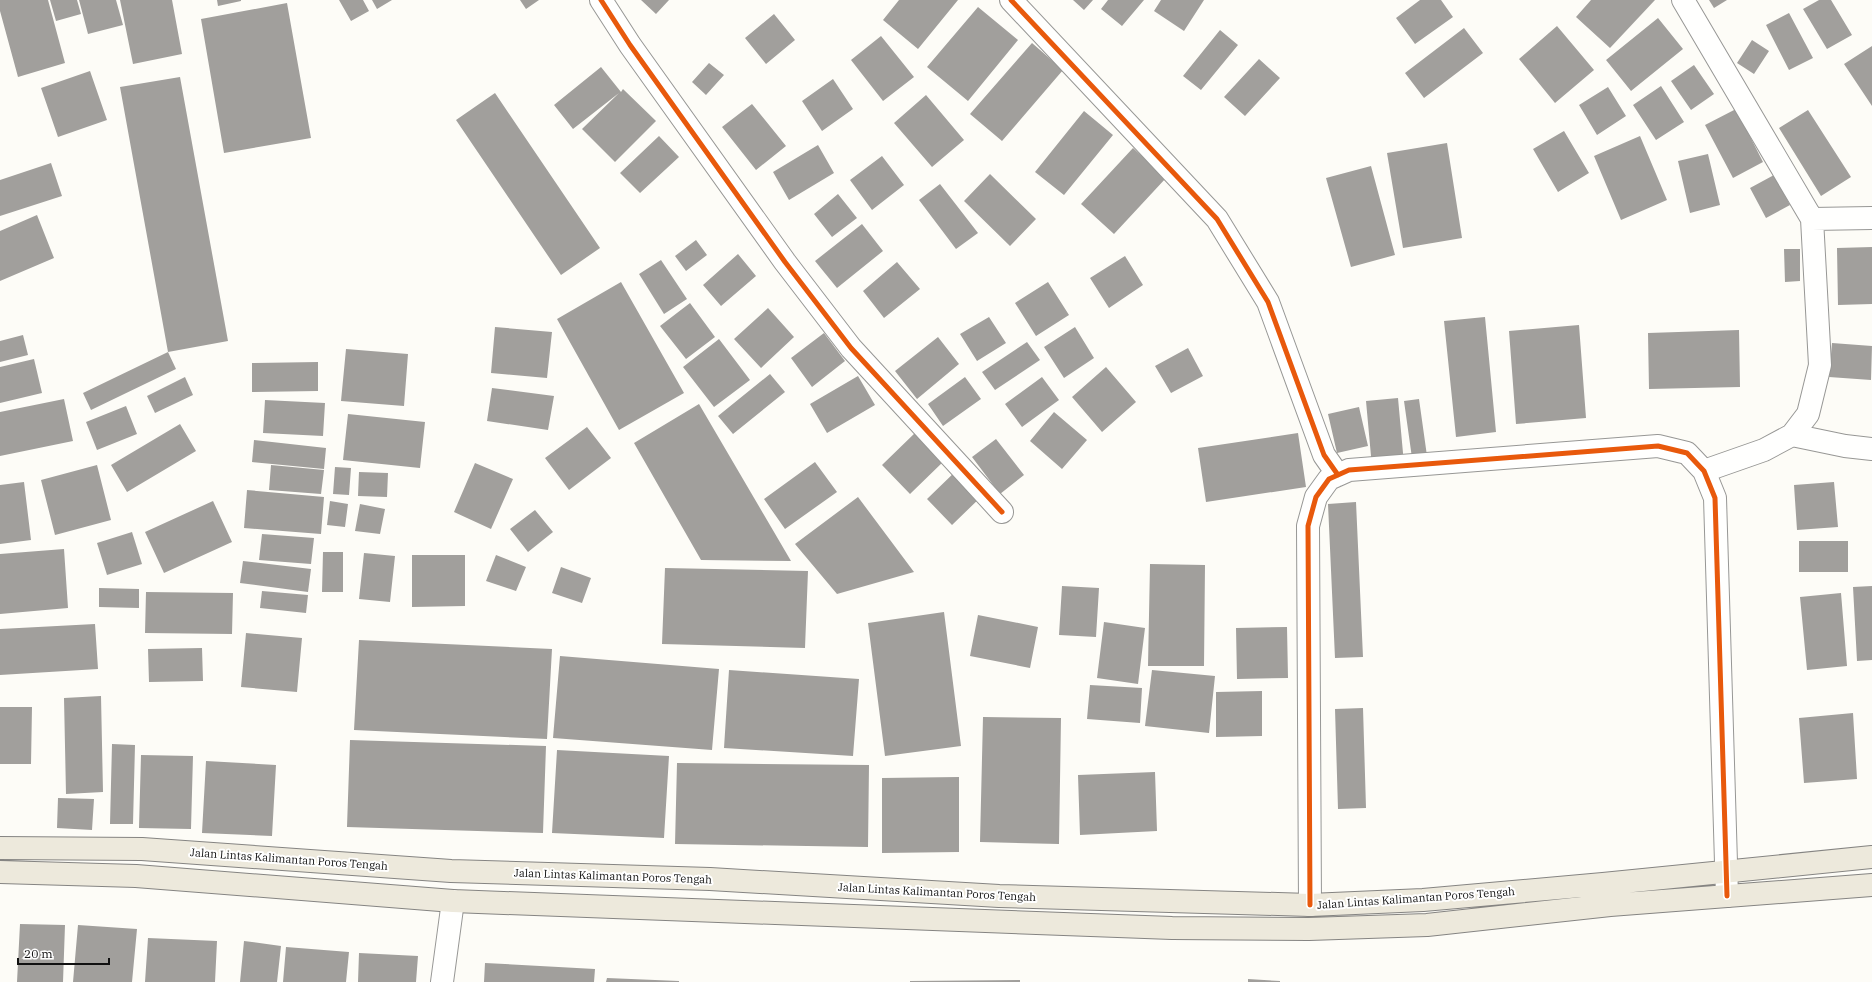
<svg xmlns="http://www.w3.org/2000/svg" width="1872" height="982" viewBox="0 0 1872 982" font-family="'IBM Plex Serif',serif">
<rect width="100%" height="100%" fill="#fdfcf7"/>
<path fill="#a19f9c" d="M 0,0 L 48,0 L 65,63 L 18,77 L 0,11 Z
M 50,0 L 77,0 L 81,14 L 56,21 Z
M 79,0 L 116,0 L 123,25 L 88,34 Z
M 120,0 L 172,0 L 182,54 L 133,64 Z
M 217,0 L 241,0 L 241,1 L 218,6 Z
M 339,0 L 363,0 L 369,11 L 351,21 Z
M 372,0 L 392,0 L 377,9 Z
M 520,0 L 539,0 L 526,9 Z
M 641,0 L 669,0 L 656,14 Z
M 899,0 L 958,0 L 918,49 L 883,20 Z
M 1073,0 L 1093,0 L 1084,10 Z
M 1108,0 L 1144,0 L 1122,26 L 1101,9 Z
M 1161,0 L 1204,0 L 1184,31 L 1154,11 Z
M 1420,0 L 1441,0 L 1453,17 L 1415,44 L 1396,18 Z
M 1591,0 L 1655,0 L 1610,48 L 1576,17 Z
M 1709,0 L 1727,0 L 1714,8 Z
M 1819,0 L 1831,0 L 1852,35 L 1827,49 L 1803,9 Z
M 287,3 L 311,138 L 224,153 L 201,19 Z
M 978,7 L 1018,40 L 968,101 L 927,67 Z
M 1789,13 L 1813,58 L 1789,70 L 1766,25 Z
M 774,14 L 795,40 L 766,64 L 745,38 Z
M 1658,18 L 1683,49 L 1631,91 L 1606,60 Z
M 1557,26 L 1594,70 L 1555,103 L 1519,59 Z
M 1464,28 L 1483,53 L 1424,98 L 1405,73 Z
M 1220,30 L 1238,45 L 1201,90 L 1183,76 Z
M 881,36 L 914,77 L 883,101 L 851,60 Z
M 1752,40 L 1769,51 L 1754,74 L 1737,63 Z
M 1032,43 L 1063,70 L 1002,141 L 970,114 Z
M 1872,46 L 1872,106 L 1844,64 Z
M 1259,59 L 1280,78 L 1245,116 L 1224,97 Z
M 709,63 L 724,75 L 706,95 L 692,82 Z
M 1694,65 L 1714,94 L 1691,110 L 1671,81 Z
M 601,67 L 621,92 L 623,89 L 656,121 L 615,162 L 582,129 L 619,93 L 573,129 L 554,105 Z
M 90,71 L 107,120 L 58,137 L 41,88 Z
M 180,77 L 228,341 L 168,352 L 176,369 L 91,410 L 83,393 L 168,352 L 120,87 Z
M 833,79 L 853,109 L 822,131 L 802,101 Z
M 1661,86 L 1684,122 L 1656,140 L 1633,105 Z
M 1608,87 L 1626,116 L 1597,135 L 1579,105 Z
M 495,93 L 600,248 L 561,275 L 456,120 Z
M 926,95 L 964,140 L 932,167 L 894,123 Z
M 752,104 L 786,146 L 756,170 L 722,127 Z
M 1736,109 L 1763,162 L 1733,178 L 1705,125 Z
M 1808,110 L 1851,177 L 1821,196 L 1779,128 Z
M 1084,111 L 1113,135 L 1064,195 L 1035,172 Z
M 1564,131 L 1589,173 L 1558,192 L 1533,149 Z
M 659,136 L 679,157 L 640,193 L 620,173 Z
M 1640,136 L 1667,200 L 1621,220 L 1594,156 Z
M 1447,143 L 1462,238 L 1403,248 L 1387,153 Z
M 818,145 L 834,173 L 789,200 L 773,172 Z
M 1133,148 L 1166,178 L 1114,234 L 1081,204 Z
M 1708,154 L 1720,205 L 1690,213 L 1678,161 Z
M 882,156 L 904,185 L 872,210 L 850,180 Z
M 51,163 L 62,196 L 0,216 L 0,180 Z
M 1371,166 L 1395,255 L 1351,267 L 1326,178 Z
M 990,174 L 1036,219 L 1010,246 L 964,201 Z
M 1774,175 L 1790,205 L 1766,218 L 1750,188 Z
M 940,184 L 978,233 L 956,249 L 919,200 Z
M 838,194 L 857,218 L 832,237 L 814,214 Z
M 37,215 L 54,258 L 0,281 L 0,231 Z
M 862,224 L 883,251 L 837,288 L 815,261 Z
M 696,240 L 707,255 L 686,271 L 675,256 Z
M 1872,247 L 1872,304 L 1838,305 L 1837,248 Z
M 1784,249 L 1800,249 L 1800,281 L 1785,282 Z
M 738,254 L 756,276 L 721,306 L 703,285 Z
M 1125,256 L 1143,285 L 1109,308 L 1090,278 Z
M 661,260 L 687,299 L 664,314 L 639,274 Z
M 897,262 L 920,289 L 884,318 L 863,291 Z
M 621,282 L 684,393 L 619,430 L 557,319 Z
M 1048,282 L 1069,315 L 1036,336 L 1015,303 Z
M 690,303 L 715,337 L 686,359 L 660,326 Z
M 768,308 L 794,337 L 761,368 L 734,339 Z
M 989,317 L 1006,343 L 977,361 L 960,334 Z
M 1485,317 L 1496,432 L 1456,437 L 1444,321 Z
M 1579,325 L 1586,418 L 1516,424 L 1509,331 Z
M 495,327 L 552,332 L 547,378 L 491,373 Z
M 1075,327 L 1094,358 L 1064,378 L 1044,347 Z
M 1739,330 L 1740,387 L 1649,389 L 1648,333 Z
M 824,333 L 845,361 L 812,387 L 791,358 Z
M 23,335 L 28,355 L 0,362 L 0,341 Z
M 938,337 L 959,364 L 917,399 L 895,371 Z
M 719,339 L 750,380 L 714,407 L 683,367 Z
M 1027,342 L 1040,360 L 995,390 L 982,372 Z
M 1832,343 L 1872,346 L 1871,380 L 1829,377 Z
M 1188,348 L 1203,376 L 1171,393 L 1155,366 Z
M 346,349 L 408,354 L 404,406 L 341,401 Z
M 34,359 L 42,393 L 0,403 L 0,367 Z
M 318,362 L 318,391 L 252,392 L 252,363 Z
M 1106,367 L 1136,402 L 1102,432 L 1072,397 Z
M 770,374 L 785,392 L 733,434 L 718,416 Z
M 858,376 L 875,405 L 827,433 L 810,404 Z
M 185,377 L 193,395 L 155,413 L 147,396 Z
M 965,377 L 981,399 L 943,426 L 928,404 Z
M 1042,377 L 1059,400 L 1022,427 L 1005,404 Z
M 492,388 L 554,396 L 548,430 L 487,421 Z
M 1398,398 L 1404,464 L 1372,467 L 1366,401 Z
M 64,399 L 73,441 L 0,456 L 0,412 Z
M 1419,399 L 1427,456 L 1412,458 L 1404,401 Z
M 265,400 L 325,403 L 323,436 L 263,433 Z
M 699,404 L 791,561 L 701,560 L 634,443 Z
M 126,406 L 137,434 L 97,450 L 86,422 Z
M 1359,407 L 1368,446 L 1337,453 L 1328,414 Z
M 1054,412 L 1087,440 L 1062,469 L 1030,441 Z
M 348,414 L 425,422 L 420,468 L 343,460 Z
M 180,424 L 196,451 L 127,492 L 111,465 Z
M 587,427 L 611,458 L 569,490 L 545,458 Z
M 917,431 L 945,460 L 910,494 L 882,465 Z
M 1298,433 L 1306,487 L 1206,502 L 1198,448 Z
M 996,439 L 1024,475 L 1000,494 L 972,457 Z
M 254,440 L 326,448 L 324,469 L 252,462 Z
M 815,462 L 837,492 L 785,529 L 764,499 Z
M 475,463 L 513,479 L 491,529 L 454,512 Z
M 97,465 L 111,520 L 55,535 L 41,480 Z
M 271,465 L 324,470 L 321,494 L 269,490 Z
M 335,467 L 351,468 L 349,495 L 333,494 Z
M 959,468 L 984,494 L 952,525 L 927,499 Z
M 359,472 L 388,473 L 387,497 L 358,496 Z
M 24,482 L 31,540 L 0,544 L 0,485 Z
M 1834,482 L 1838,527 L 1797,530 L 1794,485 Z
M 247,490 L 324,497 L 321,534 L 244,528 Z
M 858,497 L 914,572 L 837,594 L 795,544 Z
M 213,501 L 232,542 L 164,573 L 145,532 Z
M 330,501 L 348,504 L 345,527 L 327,525 Z
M 1356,502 L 1363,657 L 1335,658 L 1328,504 Z
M 360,504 L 385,509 L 380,534 L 355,531 Z
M 535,510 L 553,532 L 528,552 L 510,529 Z
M 132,532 L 142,564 L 107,575 L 97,543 Z
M 262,534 L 314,538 L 311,564 L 259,560 Z
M 1799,541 L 1848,541 L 1848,572 L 1799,572 Z
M 64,549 L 68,608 L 0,614 L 0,554 Z
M 323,552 L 343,552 L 343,592 L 322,592 Z
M 364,553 L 395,556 L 390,602 L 359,599 Z
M 412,555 L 465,555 L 465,606 L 412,607 Z
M 496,555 L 526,567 L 516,591 L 486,581 Z
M 243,561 L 311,569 L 308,592 L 240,583 Z
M 1150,564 L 1205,565 L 1204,666 L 1148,666 Z
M 561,567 L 591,578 L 582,603 L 552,593 Z
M 665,568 L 808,571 L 805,648 L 662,644 Z
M 1062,586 L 1099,588 L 1096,637 L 1059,635 Z
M 1872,586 L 1872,660 L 1857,661 L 1853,587 Z
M 99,588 L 139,589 L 139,608 L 99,607 Z
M 262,591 L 308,595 L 306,613 L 260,608 Z
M 146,592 L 233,593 L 232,634 L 145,633 Z
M 1841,593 L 1847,666 L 1807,670 L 1800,597 Z
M 944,612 L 961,746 L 885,756 L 868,623 Z
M 978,615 L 1038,627 L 1030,668 L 970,656 Z
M 1104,622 L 1145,628 L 1138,684 L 1097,678 Z
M 95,624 L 98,669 L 0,675 L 0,629 Z
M 1287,627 L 1288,678 L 1237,679 L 1236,628 Z
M 246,633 L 302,638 L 297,692 L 241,687 Z
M 359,640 L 552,649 L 547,739 L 354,730 Z
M 202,648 L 203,681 L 149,682 L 148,649 Z
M 560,656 L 719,669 L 712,750 L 553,738 Z
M 729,670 L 859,679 L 853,756 L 724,748 Z
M 1152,670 L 1215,676 L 1209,733 L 1145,726 Z
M 1090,685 L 1142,688 L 1140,723 L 1087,719 Z
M 1262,691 L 1262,736 L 1216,737 L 1216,692 Z
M 101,696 L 103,792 L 66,794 L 64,698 Z
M 0,707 L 32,707 L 31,764 L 0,764 Z
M 1363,708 L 1366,808 L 1338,809 L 1335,709 Z
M 1853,713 L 1857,779 L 1804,783 L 1799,718 Z
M 983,717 L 1061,718 L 1059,844 L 980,842 Z
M 350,740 L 546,746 L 543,833 L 347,827 Z
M 112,744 L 135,745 L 133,824 L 110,824 Z
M 557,750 L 669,756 L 664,838 L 552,833 Z
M 141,755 L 193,756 L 191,829 L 139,828 Z
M 206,761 L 276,765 L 272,836 L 202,833 Z
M 677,763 L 869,765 L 868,847 L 675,844 Z
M 1155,772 L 1157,831 L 1080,835 L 1078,775 Z
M 959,777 L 959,852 L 882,853 L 882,778 Z
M 58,798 L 94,799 L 92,830 L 57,828 Z
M 20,924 L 65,925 L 63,982 L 17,982 Z
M 78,925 L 137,929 L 132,982 L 73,982 Z
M 148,938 L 217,941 L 215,982 L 145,982 Z
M 244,941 L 281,946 L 277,982 L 240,982 Z
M 286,947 L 349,952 L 346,982 L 283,982 Z
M 359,953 L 418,956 L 416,982 L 358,982 Z
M 485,963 L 595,969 L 594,982 L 484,982 Z
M 607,978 L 679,981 L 679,982 L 606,982 Z
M 1248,979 L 1280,981 L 1280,982 L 1248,982 Z
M 1020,980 L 1020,982 L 910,982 L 910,981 Z"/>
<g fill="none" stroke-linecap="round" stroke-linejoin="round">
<g stroke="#979795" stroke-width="24">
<path id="minor" d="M 601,0 L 630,45 L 785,262 L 851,348 L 1002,512
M 1011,0 L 1217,219 L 1268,302 L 1324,455 L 1338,475
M 1683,0 L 1812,219 L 1820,365 L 1808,414 L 1792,435 L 1764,450 L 1704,471
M 1812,219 L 1872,218
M 1792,435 L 1845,446 L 1872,449
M 1310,905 L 1308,526 L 1316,497 L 1329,479 L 1349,470 L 1658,446 L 1687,453 L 1704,471 L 1715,498 L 1727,896
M 442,982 L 453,901"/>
</g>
<g stroke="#858482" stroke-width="24">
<path id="primary" d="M 0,848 L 142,849 L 451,871 L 710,879 L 999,896 L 1310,905 L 1423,900 L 1603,884 L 1872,857
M 0,872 L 136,876 L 453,901 L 1172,928 L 1309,929 L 1427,925 L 1610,905 L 1872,885"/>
</g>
<use href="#minor" stroke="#fffffe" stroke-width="22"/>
<use href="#primary" stroke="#ede9dc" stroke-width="22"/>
<g stroke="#fff" stroke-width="8">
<path id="cycleway" d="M 601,0 L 630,45 L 785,262 L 851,348 L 1002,512
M 1011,0 L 1217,219 L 1268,302 L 1324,455 L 1338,475
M 1310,905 L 1308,526 L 1316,497 L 1329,479 L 1349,470 L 1658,446 L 1687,453 L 1704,471 L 1715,498 L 1727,896"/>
</g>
<use href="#cycleway" stroke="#e8590c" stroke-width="5"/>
</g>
<g text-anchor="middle" stroke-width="4" stroke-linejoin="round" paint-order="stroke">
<g font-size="11" fill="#111" stroke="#fff">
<text transform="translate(289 859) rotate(4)" y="4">Jalan Lintas Kalimantan Poros Tengah</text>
<text transform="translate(613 876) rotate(2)" y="4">Jalan Lintas Kalimantan Poros Tengah</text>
<text transform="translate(937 892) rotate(3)" y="4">Jalan Lintas Kalimantan Poros Tengah</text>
<text transform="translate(1416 898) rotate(-4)" y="4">Jalan Lintas Kalimantan Poros Tengah</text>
</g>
</g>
<path d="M18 958v6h91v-6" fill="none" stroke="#111111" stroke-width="2"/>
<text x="24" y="958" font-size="12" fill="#111111" stroke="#ffffff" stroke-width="3" paint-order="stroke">20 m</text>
</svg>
